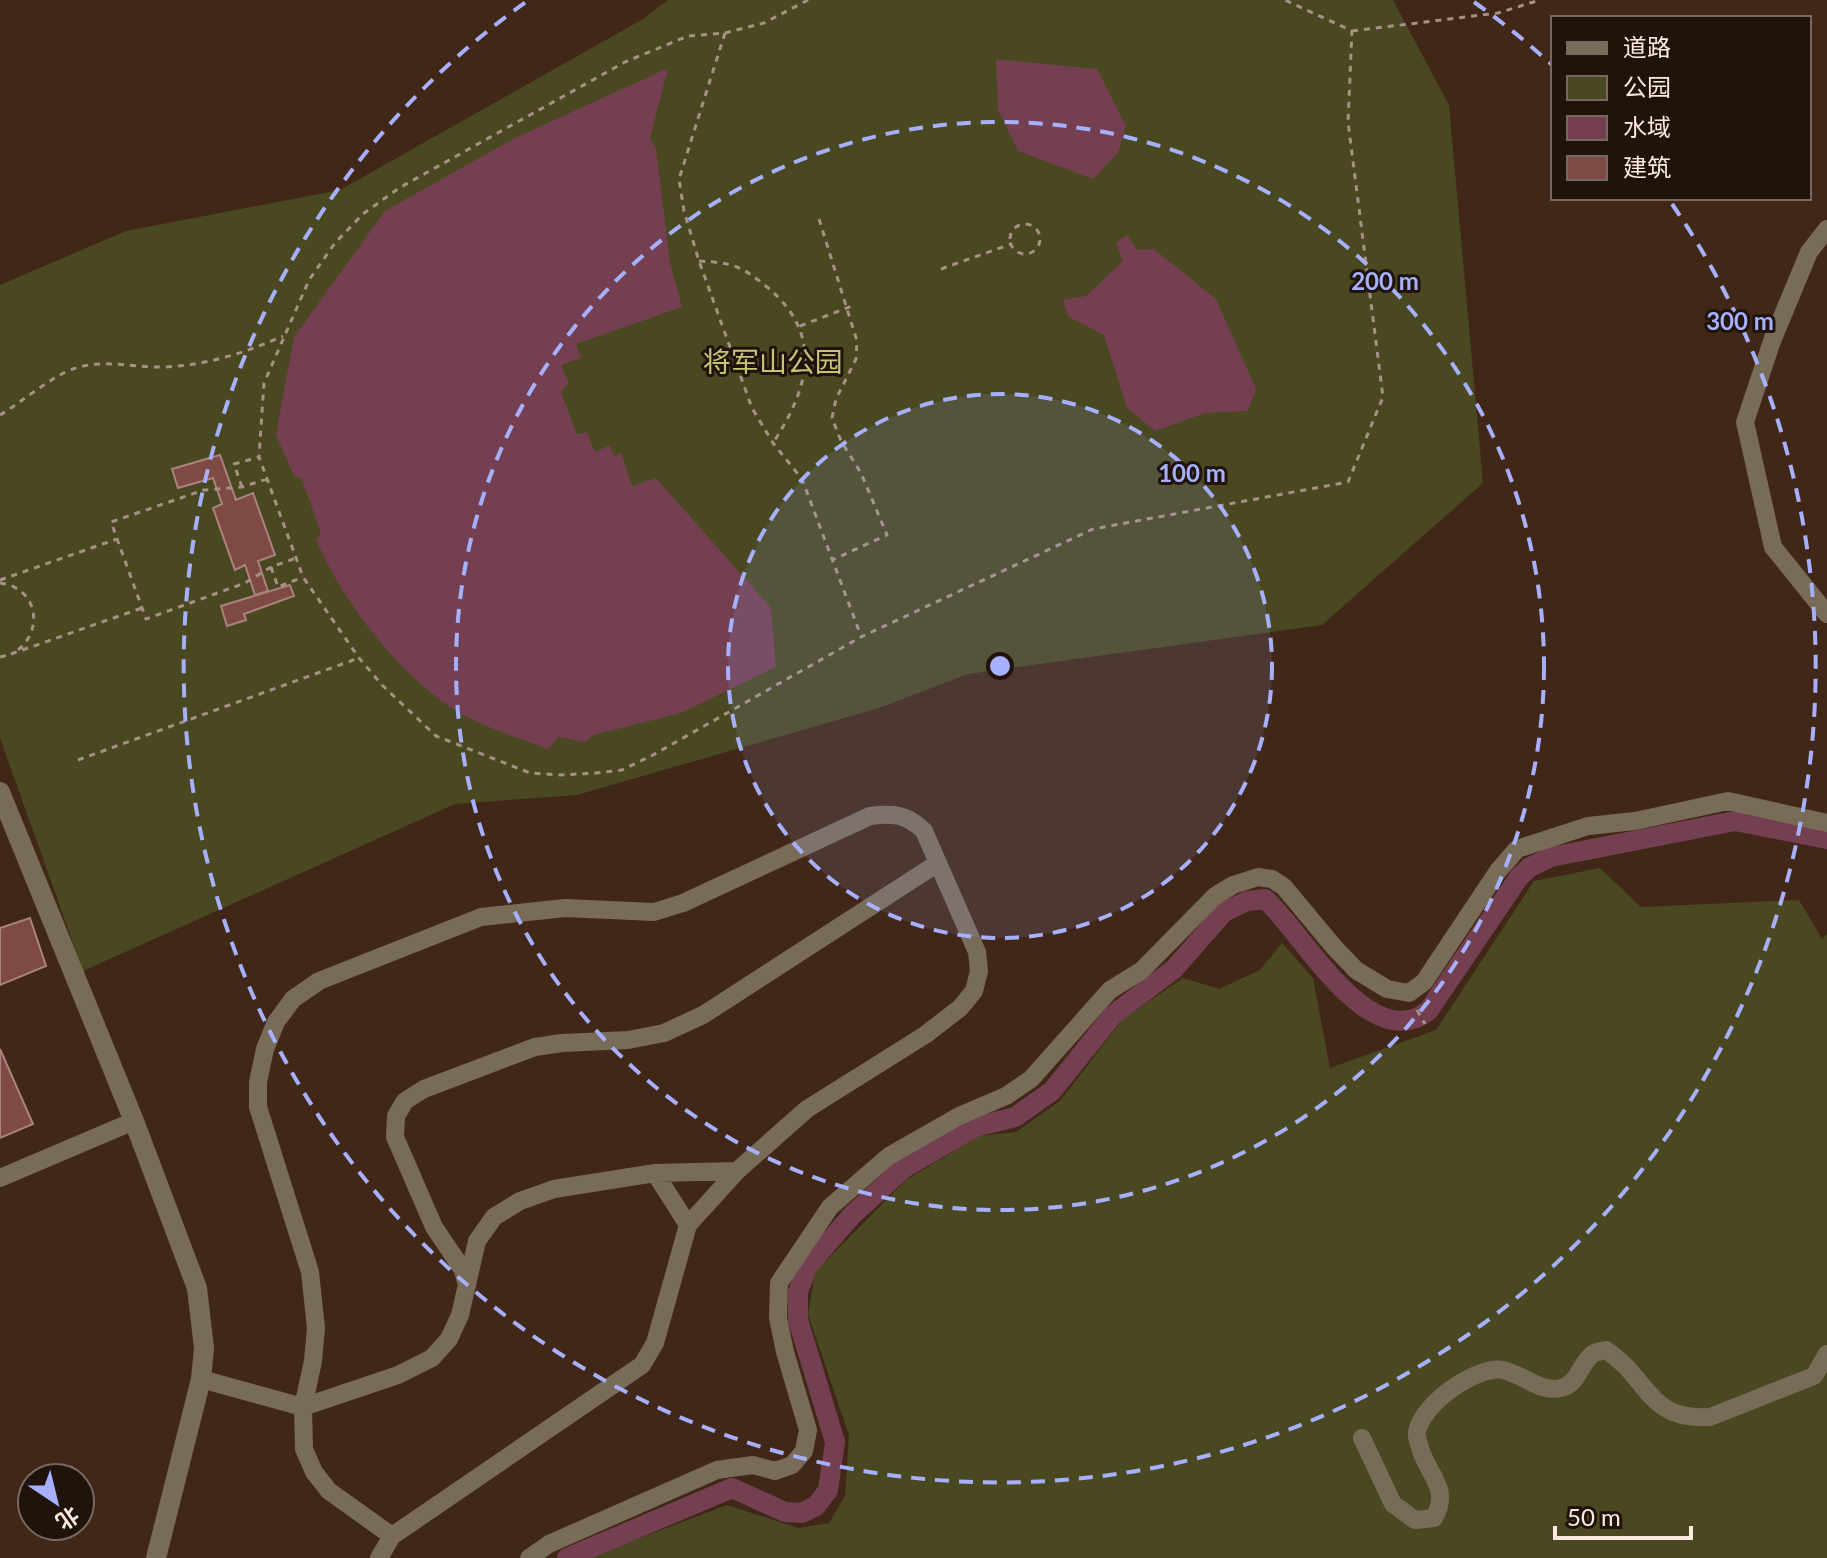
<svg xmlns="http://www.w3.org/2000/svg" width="1827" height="1558" viewBox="0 0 1827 1558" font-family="Lato,'Noto Sans SC',sans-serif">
<rect width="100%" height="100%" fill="#412717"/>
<path fill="#494820" d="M 668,0 L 1393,0 L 1449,105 L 1483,483 L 1322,625 L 968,674 L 879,708 L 577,795 L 455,804 L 83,971 L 0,738 L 0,285 L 126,231 L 340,190 L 643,19 Z
M 1600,868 L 1641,907 L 1799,900 L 1822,939 L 1827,934 L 1827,1558 L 587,1558 L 727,1505 L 798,1528 L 829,1523 L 845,1496 L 849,1435 L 808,1315 L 815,1272 L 906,1180 L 979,1136 L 1016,1132 L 1060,1101 L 1123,1019 L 1183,978 L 1219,989 L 1260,970 L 1282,943 L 1313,978 L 1330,1068 L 1436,1030 L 1534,881 Z"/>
<path fill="#744051" d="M 996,59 L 1097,69 L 1126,126 L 1118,153 L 1093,179 L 1018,151 L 998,110 Z
M 668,68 L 650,138 L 656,149 L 670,263 L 682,307 L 576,344 L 581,358 L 561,365 L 569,383 L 561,392 L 577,435 L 587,432 L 595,452 L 610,445 L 614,456 L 621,453 L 632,486 L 656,478 L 771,608 L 776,667 L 681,713 L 593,735 L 585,742 L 559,737 L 548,749 C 521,739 493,730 467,717 C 407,686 341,601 316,539 L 321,534 L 302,479 L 294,476 L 276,435 L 294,337 L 385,211 L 515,138 Z
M 1127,235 L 1137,250 L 1154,249 L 1216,299 L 1256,389 L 1248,411 L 1205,413 L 1155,431 L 1127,408 L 1104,335 L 1069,317 L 1063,300 L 1086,296 L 1123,261 L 1116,243 Z"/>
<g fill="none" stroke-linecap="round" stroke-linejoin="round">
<path stroke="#744051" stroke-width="20" d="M 567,1558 L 732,1488 L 785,1512 L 802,1513 L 816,1506 L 828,1490 L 835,1442 L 798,1320 L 798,1292 L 807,1267 L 853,1214 L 904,1168 L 975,1127 L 1015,1117 L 1052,1091 L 1113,1015 L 1174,969 L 1224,912 L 1247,901 L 1265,899 C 1299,929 1358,1036 1413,1019 C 1419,1018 1425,1013 1429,1010 L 1519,877 L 1530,867 L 1551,857 L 1735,821 L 1827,839"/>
</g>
<path fill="#7f4944" stroke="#a9837f" stroke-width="2" d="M 220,455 L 236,500 L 253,493 L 275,555 L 258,561 L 268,591 L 255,595 L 245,565 L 235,570 L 213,508 L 222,504 L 213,478 L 178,488 L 172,469 Z
M 290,585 L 294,596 L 244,614 L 246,620 L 227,626 L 221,606 Z
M 30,918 L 46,966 L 0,985 L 0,928 Z
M 0,1049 L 33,1124 L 0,1138 Z"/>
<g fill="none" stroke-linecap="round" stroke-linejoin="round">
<path stroke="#a79184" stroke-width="3" stroke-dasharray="6 6" stroke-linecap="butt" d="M 808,0 L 764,23 L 725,33 L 688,36 L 625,62 L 399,188 L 363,214 L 335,243 L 309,280 L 264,383 L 259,457 L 303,577 L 359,658 L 382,685 L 436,736 L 530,773 L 561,775 L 596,773 L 622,770 L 653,755 L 861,637 L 1093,529 L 1348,482 L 1383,397 L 1348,122 L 1352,31 L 1285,0
M 1352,31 L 1498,13 L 1540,0
M 725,33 L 679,179 L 684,211 L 699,261 L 752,408 L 773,443 L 802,479 L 861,636
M 819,219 L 857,341 L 856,359 L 836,399 L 832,418 L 841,441 L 861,473 L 887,535 L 832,560
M1010 239a15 15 0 1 1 30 0a15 15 0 1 1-30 0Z
M 699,261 C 733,263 740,265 767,287 C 824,334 809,388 773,443
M 941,269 L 1011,244
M 800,326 L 852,306
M 0,415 C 20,403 54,375 73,369 C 103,358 134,368 165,367 C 207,365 245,353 283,336
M 267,479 L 242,487 L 204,490 L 111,522 L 146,619 L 245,583 L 271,567 L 296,558
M 242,487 L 234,464 L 259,457
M 271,567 L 278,587 L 303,577
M 0,580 L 117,539
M 0,583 C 36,587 45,628 18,650
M 11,654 L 142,608
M 0,657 L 12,654
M 78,760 L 359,658
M 1417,1010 L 1425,1024"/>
<path stroke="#786c58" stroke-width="18" d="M 1827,229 L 1809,252 L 1772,341 L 1745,422 L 1773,547 L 1827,614
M 655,1173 L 688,1225
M 0,1178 L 134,1121
M 467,1286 L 463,1270 L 434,1227 L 395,1137 L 396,1116 L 405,1101 L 424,1089 L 535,1047 L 562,1043 L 628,1040 L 664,1033 L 703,1015 L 938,863
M 201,1379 L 303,1407 L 398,1375 L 432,1358 L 449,1339 L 460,1315 L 477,1241 L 494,1217 L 520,1201 L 554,1189 L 655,1173 L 737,1171
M 1362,1438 L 1393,1504 L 1415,1520 L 1434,1518 C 1452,1487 1425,1473 1419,1444 C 1418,1440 1416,1436 1417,1432 C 1421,1405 1476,1365 1503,1370 C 1522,1374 1540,1393 1561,1388 C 1579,1384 1580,1362 1594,1353 C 1598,1351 1602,1351 1606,1350 C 1649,1378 1647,1421 1710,1417 L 1814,1376 L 1827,1354
M 379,1558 L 392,1536 L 642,1365 L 655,1343 L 688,1225 L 737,1171 L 807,1109 L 925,1035 L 960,1008 L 974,991 L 979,971 L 977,952 L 924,831 C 907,814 893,813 870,816 L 683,903 L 654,912 L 565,908 L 481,917 L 319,981 L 293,999 L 276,1022 L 265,1049 L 258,1082 L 258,1107 L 310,1272 L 316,1328 L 313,1361 L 303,1407 L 304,1449 L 314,1472 L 329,1491 L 392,1536
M 529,1558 L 549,1544 L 717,1470 L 753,1465 L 775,1471 L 792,1465 L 804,1451 L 808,1430 L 785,1352 L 778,1318 L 779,1283 L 830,1207 L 889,1156 L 959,1116 L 1006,1096 L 1031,1079 L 1110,990 L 1141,971 L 1215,896 L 1233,885 L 1258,877 L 1272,879 L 1284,887 L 1334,947 L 1356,970 L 1387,989 L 1409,993 L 1424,982 L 1498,871 L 1517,849 L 1588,826 L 1635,821 L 1728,801 L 1827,823"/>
<path stroke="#786c58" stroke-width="20" d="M 0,792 L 134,1121 L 197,1288 L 204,1348 L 201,1379 L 156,1558"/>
</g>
<circle cx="1000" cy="666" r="272" fill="#a7b0fc" fill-opacity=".12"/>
<g fill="none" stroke="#a7b0fc" stroke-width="4" stroke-dasharray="14 10">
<circle cx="1000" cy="666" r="272"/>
<circle cx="1000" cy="666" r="544"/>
<path d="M1474 2A816 816 0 0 1 1551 64M1672 204A816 816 0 1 1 526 2"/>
</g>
<g text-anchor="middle" stroke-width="6" stroke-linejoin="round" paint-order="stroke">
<g font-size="28" fill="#c7c572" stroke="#1f130c">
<text x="773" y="372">将军山公园</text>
</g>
</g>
<circle cx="1000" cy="666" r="12" fill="#a7b0fc" stroke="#1f130c" stroke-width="4"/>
<g font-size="24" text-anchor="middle" font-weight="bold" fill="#a7b0fc" stroke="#1f130c" stroke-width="6" stroke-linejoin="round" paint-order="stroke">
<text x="1385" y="290">200 m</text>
<text x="1740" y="330">300 m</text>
<text x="1192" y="482">100 m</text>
</g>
<rect x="1551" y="16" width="260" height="184" fill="#1f130c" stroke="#776961" stroke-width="2"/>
<rect x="1567" y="42" width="40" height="12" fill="#786c58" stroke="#776961" stroke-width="2"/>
<text x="1623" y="56" font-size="24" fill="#fceae0">道路</text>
<rect x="1567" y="76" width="40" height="24" fill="#494820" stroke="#776961" stroke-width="2"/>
<text x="1623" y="96" font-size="24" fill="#fceae0">公园</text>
<rect x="1567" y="116" width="40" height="24" fill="#744051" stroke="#776961" stroke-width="2"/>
<text x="1623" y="136" font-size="24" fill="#fceae0">水域</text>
<rect x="1567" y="156" width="40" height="24" fill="#7f4944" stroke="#776961" stroke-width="2"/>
<text x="1623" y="176" font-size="24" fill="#fceae0">建筑</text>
<g transform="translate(56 1502) rotate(145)"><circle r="38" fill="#1f130c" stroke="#776961" stroke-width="2"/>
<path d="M0-6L14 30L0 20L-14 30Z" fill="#a7b0fc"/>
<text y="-12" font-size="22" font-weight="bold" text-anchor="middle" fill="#fceae0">北</text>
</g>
<path d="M1555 1526v12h136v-12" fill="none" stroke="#fceae0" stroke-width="4"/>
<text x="1567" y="1526" font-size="24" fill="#fceae0" stroke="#1f130c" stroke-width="6" paint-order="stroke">50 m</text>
</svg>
